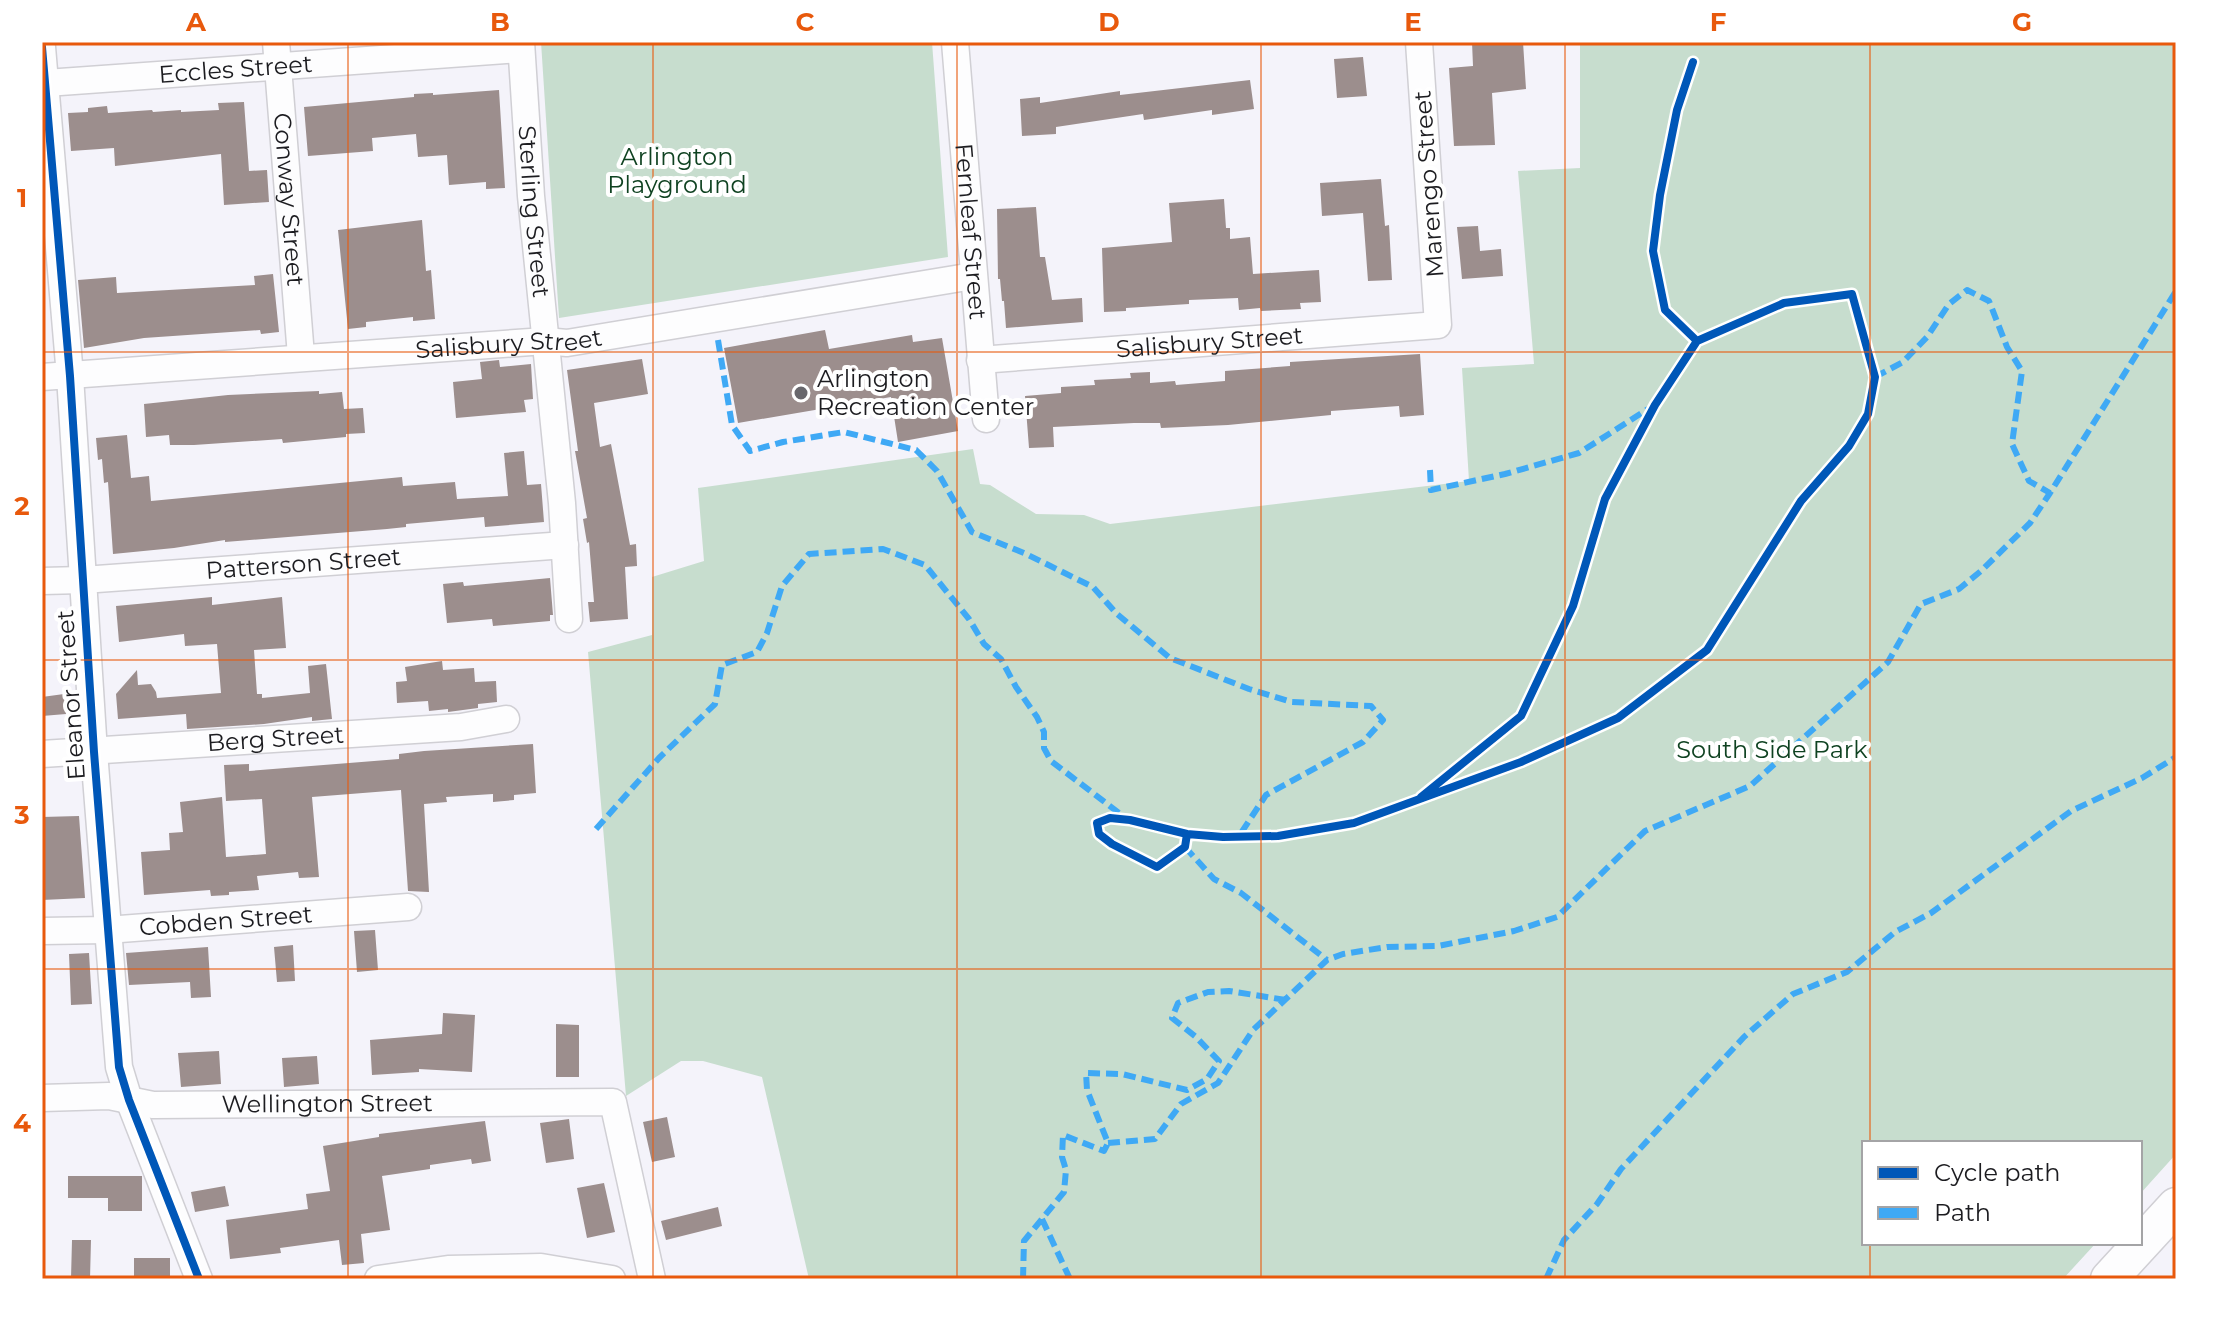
<svg xmlns="http://www.w3.org/2000/svg" width="2218" height="1321" viewBox="0 0 2218 1321" font-family="Montserrat,sans-serif">
<rect width="100%" height="100%" fill="#f4f3fa"/>
<path fill="#c7ddce" d="M 541,42 L 932,42 L 948,257 L 559,318 Z
M 1580,42 L 2176,42 L 2176,1154 L 2140,1194 L 2140,1143 L 1864,1143 L 1864,1243 L 2096,1243 L 2063,1279 L 809,1279 L 762,1077 L 703,1061 L 681,1061 L 626,1096 L 588,652 L 652,635 L 652,577 L 704,561 L 698,488 L 973,449 L 980,484 L 990,485 L 1036,514 L 1084,515 L 1110,524 L 1469,481 L 1462,368 L 1534,364 L 1518,171 L 1580,168 Z"/>
<path fill="#9c8e8d" d="M 1472,42 L 1523,42 L 1526,89 L 1492,93 L 1495,145 L 1454,146 L 1449,68 L 1473,66 Z
M 1363,57 L 1367,96 L 1337,98 L 1334,59 Z
M 1250,80 L 1254,109 L 1212,115 L 1212,110 L 1144,120 L 1143,114 L 1056,127 L 1056,134 L 1022,136 L 1020,99 L 1040,97 L 1040,103 L 1120,91 L 1120,95 Z
M 499,90 L 505,188 L 486,189 L 486,182 L 449,185 L 447,155 L 418,157 L 416,134 L 372,138 L 373,151 L 308,156 L 304,107 L 414,97 L 414,94 L 433,93 L 433,95 Z
M 244,102 L 249,171 L 267,170 L 269,202 L 224,205 L 221,154 L 115,166 L 114,148 L 71,151 L 68,113 L 88,112 L 88,108 L 107,106 L 108,113 L 152,110 L 153,112 L 181,110 L 181,112 L 219,110 L 218,103 Z
M 1381,179 L 1385,226 L 1389,225 L 1392,280 L 1368,281 L 1363,213 L 1322,216 L 1320,183 Z
M 1224,199 L 1226,228 L 1230,228 L 1230,239 L 1250,237 L 1253,274 L 1319,270 L 1321,302 L 1300,303 L 1301,309 L 1261,311 L 1260,308 L 1239,310 L 1238,298 L 1189,300 L 1189,304 L 1126,308 L 1126,311 L 1104,312 L 1102,248 L 1172,242 L 1169,203 Z
M 1036,207 L 1040,257 L 1045,257 L 1052,300 L 1082,298 L 1083,322 L 1006,328 L 1004,301 L 1002,301 L 1000,279 L 998,279 L 997,209 Z
M 422,220 L 426,271 L 431,270 L 435,319 L 413,321 L 413,317 L 366,322 L 366,327 L 348,329 L 338,230 Z
M 1478,226 L 1480,251 L 1501,249 L 1503,276 L 1462,279 L 1457,227 Z
M 273,274 L 279,332 L 261,334 L 260,330 L 144,338 L 84,348 L 78,280 L 116,277 L 117,293 L 255,285 L 254,276 Z
M 825,330 L 829,349 L 912,335 L 913,342 L 942,338 L 958,431 L 898,442 L 891,397 L 738,423 L 724,348 Z
M 1420,354 L 1424,415 L 1400,417 L 1399,406 L 1331,411 L 1331,415 L 1228,425 L 1161,428 L 1160,423 L 1134,423 L 1053,427 L 1054,447 L 1029,448 L 1025,396 L 1061,393 L 1061,387 L 1095,385 L 1094,380 L 1131,378 L 1130,373 L 1150,372 L 1150,383 L 1175,381 L 1176,385 L 1225,381 L 1225,371 L 1290,366 L 1290,362 Z
M 642,359 L 648,394 L 594,403 L 600,447 L 611,444 L 630,545 L 636,544 L 637,566 L 625,567 L 628,619 L 590,622 L 588,602 L 594,602 L 589,542 L 587,543 L 583,519 L 587,518 L 575,451 L 578,451 L 567,370 Z
M 499,360 L 500,367 L 531,364 L 533,399 L 524,400 L 526,412 L 456,418 L 453,382 L 482,379 L 480,362 Z
M 319,391 L 319,394 L 342,392 L 344,409 L 363,408 L 365,433 L 346,434 L 346,437 L 283,443 L 282,439 L 194,445 L 170,445 L 169,435 L 146,437 L 144,404 L 228,395 Z
M 127,435 L 131,478 L 149,476 L 151,501 L 402,477 L 403,486 L 455,482 L 457,499 L 508,496 L 504,453 L 524,451 L 527,485 L 541,484 L 544,522 L 485,527 L 484,517 L 406,524 L 406,527 L 387,529 L 225,542 L 225,540 L 174,548 L 113,554 L 108,482 L 104,483 L 102,459 L 98,460 L 96,438 Z
M 550,578 L 553,615 L 550,615 L 550,621 L 493,626 L 492,619 L 447,623 L 443,584 L 463,582 L 464,586 Z
M 212,597 L 212,605 L 282,597 L 286,648 L 254,650 L 257,694 L 262,694 L 262,698 L 310,693 L 308,666 L 326,664 L 332,719 L 312,721 L 312,717 L 264,724 L 187,729 L 186,714 L 118,719 L 116,694 L 137,670 L 138,685 L 151,684 L 156,692 L 157,698 L 221,693 L 217,644 L 185,646 L 184,634 L 119,642 L 116,606 Z
M 442,661 L 443,670 L 474,668 L 475,682 L 496,681 L 497,702 L 478,704 L 478,708 L 448,712 L 448,709 L 429,711 L 428,701 L 397,703 L 396,682 L 407,681 L 405,667 Z
M 64,694 L 66,714 L 42,716 L 42,697 Z
M 533,744 L 536,793 L 514,795 L 514,800 L 493,802 L 493,794 L 446,797 L 447,802 L 424,804 L 429,892 L 408,891 L 401,790 L 312,797 L 319,877 L 299,878 L 298,872 L 257,876 L 259,890 L 229,892 L 229,895 L 211,896 L 210,890 L 144,895 L 141,852 L 170,850 L 169,833 L 183,832 L 180,802 L 222,797 L 226,857 L 266,854 L 262,799 L 226,801 L 224,765 L 249,764 L 249,771 L 399,759 L 399,754 L 424,751 Z
M 79,816 L 85,898 L 42,900 L 42,817 Z
M 375,930 L 378,970 L 357,972 L 354,931 Z
M 293,945 L 295,981 L 277,982 L 274,947 Z
M 208,947 L 211,997 L 191,998 L 190,982 L 129,985 L 126,953 Z
M 89,953 L 92,1004 L 71,1005 L 69,954 Z
M 443,1013 L 475,1015 L 472,1072 L 419,1069 L 419,1072 L 372,1075 L 370,1040 L 442,1034 Z
M 556,1024 L 579,1025 L 579,1077 L 556,1077 Z
M 219,1051 L 221,1084 L 181,1087 L 178,1053 Z
M 317,1056 L 319,1084 L 284,1087 L 282,1058 Z
M 667,1117 L 675,1157 L 652,1162 L 643,1122 Z
M 569,1119 L 574,1159 L 546,1163 L 540,1123 Z
M 485,1121 L 491,1161 L 472,1164 L 471,1159 L 430,1165 L 430,1169 L 382,1176 L 390,1230 L 361,1234 L 364,1263 L 342,1265 L 339,1240 L 280,1248 L 281,1253 L 230,1259 L 226,1220 L 308,1209 L 306,1194 L 330,1191 L 323,1146 L 379,1137 L 379,1134 Z
M 68,1176 L 142,1176 L 142,1211 L 108,1211 L 108,1198 L 68,1198 Z
M 604,1183 L 615,1232 L 587,1238 L 577,1188 Z
M 225,1186 L 229,1206 L 195,1212 L 191,1192 Z
M 718,1207 L 722,1226 L 666,1240 L 661,1221 Z
M 72,1240 L 91,1240 L 90,1279 L 71,1279 Z
M 134,1258 L 170,1258 L 170,1278 L 134,1278 Z"/>
<g fill="none" stroke-linecap="round" stroke-linejoin="round">
<g stroke="#d0cfd4" stroke-width="29">
<g id="minor">
<path id="s1" d="M 276,42 L 301,356"/>
<path id="s2" d="M 521,42 L 531,196 L 562,503 L 569,619"/>
<path id="s3" d="M 955,42 L 986,419"/>
<path d="M 42,47 L 70,376 L 94,752 L 119,1067 L 129,1100 L 199,1279"/>
<path id="s4" d="M 46,83 L 521,49"/>
<path id="s5" d="M 980,360 L 1438,325 L 1419,42"/>
<path id="s6" d="M 42,377 L 545,341 L 567,343 L 973,276"/>
<path id="s7" d="M 42,581 L 83,580 L 565,545"/>
<path id="s8" d="M 42,754 L 461,727 L 506,719"/>
<path id="s9" d="M 42,931 L 107,930 L 408,907"/>
<path id="s10" d="M 42,1098 L 109,1096 L 153,1105 L 613,1102 L 652,1279"/>
<path d="M 378,1279 L 448,1269 L 541,1267 L 612,1279"/>
</g>
</g>
<g stroke="#d0cfd4" stroke-width="39">
<path id="secondary" d="M 2109,1279 L 2176,1206"/>
</g>
<use href="#minor" stroke="#fdfdfe" stroke-width="26"/>
<use href="#secondary" stroke="#fdfdfe" stroke-width="36"/>
<path stroke="#3fa9f5" stroke-width="6" stroke-dasharray="12 6" stroke-linecap="butt" d="M 718,340 L 732,425 L 750,451 L 783,442 L 844,432 L 916,450 L 937,471 L 972,532 L 1024,553 L 1093,587 L 1117,614 L 1170,658 L 1249,689 L 1292,702 L 1371,706 L 1383,720 L 1363,742 L 1266,795 L 1239,836
M 1875,377 L 1903,362 L 1927,337 L 1949,304 L 1967,290 L 1989,301 L 2007,347 L 2022,371 L 2012,444 L 2029,481 L 2050,493 L 2176,291
M 1430,470 L 1431,490 L 1505,474 L 1579,453 L 1648,409
M 596,829 L 659,758 L 715,704 L 722,665 L 757,652 L 767,633 L 782,586 L 809,554 L 883,549 L 925,565 L 969,619 L 984,644 L 1001,659 L 1016,687 L 1037,717 L 1044,732 L 1044,748 L 1051,761 L 1123,816
M 1185,847 L 1214,879 L 1241,893 L 1327,960
M 1108,1143 L 1155,1139 L 1181,1104 L 1218,1083 L 1253,1030 L 1327,960 L 1343,954 L 1387,947 L 1438,946 L 1514,931 L 1557,917 L 1645,831 L 1750,786 L 1888,662 L 1921,604 L 1959,589 L 1981,571 L 2030,523 L 2050,493
M 1042,1219 L 1070,1279
M 1023,1279 L 1024,1241 L 1064,1192 L 1066,1170 L 1062,1157 L 1063,1135 L 1104,1151 L 1108,1143 L 1087,1090 L 1086,1073 L 1122,1074 L 1187,1090 L 1207,1079 L 1219,1061 L 1196,1037 L 1172,1018 L 1178,1003 L 1208,992 L 1229,991 L 1286,1000
M 1546,1279 L 1564,1240 L 1597,1204 L 1621,1169 L 1744,1037 L 1793,994 L 1847,972 L 1895,932 L 1931,913 L 2071,811 L 2142,778 L 2176,757"/>
<g stroke="#fff" stroke-width="13">
<path id="cycleway" d="M 42,47 L 70,376 L 94,752 L 119,1067 L 129,1100 L 199,1279
M 1693,62 L 1677,110 L 1660,195 L 1653,251 L 1665,310 L 1697,341
M 1187,834 L 1185,847 L 1157,867 L 1112,844 L 1099,834 L 1097,823 L 1110,818 L 1130,820 L 1187,834 L 1223,837 L 1278,836 L 1354,823 L 1521,762 L 1618,718 L 1707,650 L 1801,501 L 1849,446 L 1868,414 L 1875,377 L 1852,294 L 1784,303 L 1697,341 L 1655,405 L 1605,499 L 1573,606 L 1521,716 L 1421,797"/>
</g>
<use href="#cycleway" stroke="#0057b8" stroke-width="8"/>
</g>
<path fill="none" stroke="#e8590c" stroke-width="2" stroke-opacity="0.55" d="M 348,42 L 348,1279M 653,42 L 653,1279M 957,42 L 957,1279M 1261,42 L 1261,1279M 1565,42 L 1565,1279M 1870,42 L 1870,1143M 42,352 L 2176,352M 42,660 L 2176,660M 42,969 L 2176,969M 1870,1243 L 1870,1279"/>
<circle fill="#68676c" stroke="#fff" stroke-width="3" cx="801" cy="393" r="8"/>
<g text-anchor="middle" stroke-width="8" stroke-linejoin="round" paint-order="stroke">
<g font-size="24" fill="#1c1c20" stroke="#fff">
<text dy="8" stroke="none"><textPath href="#s4" startOffset="190">Eccles Street</textPath></text>
<text transform="translate(1429 184) rotate(-94)" y="8">Marengo Street</text>
<text dy="8" stroke="none"><textPath href="#s1" startOffset="158">Conway Street</textPath></text>
<text dy="8" stroke="none"><textPath href="#s2" startOffset="170">Sterling Street</textPath></text>
<text dy="8" stroke="none"><textPath href="#s3" startOffset="190">Fernleaf Street</textPath></text>
<text dy="8" stroke="none"><textPath href="#s6" startOffset="468">Salisbury Street</textPath></text>
<text dy="8" stroke="none"><textPath href="#s5" startOffset="230">Salisbury Street</textPath></text>
<text dy="8" stroke="none"><textPath href="#s7" startOffset="262">Patterson Street</textPath></text>
<text transform="translate(71 695) rotate(-94)" y="8">Eleanor Street</text>
<text dy="8" stroke="none"><textPath href="#s8" startOffset="234">Berg Street</textPath></text>
<text dy="8" stroke="none"><textPath href="#s9" startOffset="184">Cobden Street</textPath></text>
<text dy="8" stroke="none"><textPath href="#s10" startOffset="286">Wellington Street</textPath></text>
</g>
<g font-size="24" fill="#0f4221" stroke="#fff">
<text x="677" y="165">Arlington<tspan x="677" dy="28">Playground</tspan></text>
<text x="1772" y="758">South Side Park</text>
</g>
<g font-size="24" fill="#1c1c20" stroke="#fff" text-anchor="start">
<text x="817" y="387">Arlington<tspan x="817" dy="28">Recreation Center</tspan></text>
</g>
</g>
<rect width="2218" height="1321" fill="none" stroke="#ffffff" stroke-width="88"/>
<rect x="1862" y="1141" width="280" height="104" fill="#ffffff" stroke="#a4a4a6" stroke-width="2"/>
<rect x="1878" y="1167" width="40" height="12" fill="#0057b8" stroke="#a4a4a6" stroke-width="2"/>
<text x="1934" y="1181" font-size="24" fill="#1c1c20">Cycle path</text>
<rect x="1878" y="1207" width="40" height="12" fill="#3fa9f5" stroke="#a4a4a6" stroke-width="2"/>
<text x="1934" y="1221" font-size="24" fill="#1c1c20">Path</text>
<rect x="44" y="44" width="2130" height="1233" fill="none" stroke="#e8590c" stroke-width="3"/>
<g font-size="26" text-anchor="middle" font-weight="bold" fill="#e8590c">
<text x="196" y="31">A</text>
<text x="500" y="31">B</text>
<text x="805" y="31">C</text>
<text x="1109" y="31">D</text>
<text x="1413" y="31">E</text>
<text x="1718" y="31">F</text>
<text x="2022" y="31">G</text>
<text x="22" y="207">1</text>
<text x="22" y="515">2</text>
<text x="22" y="824">3</text>
<text x="22" y="1132">4</text>
</g>
</svg>
